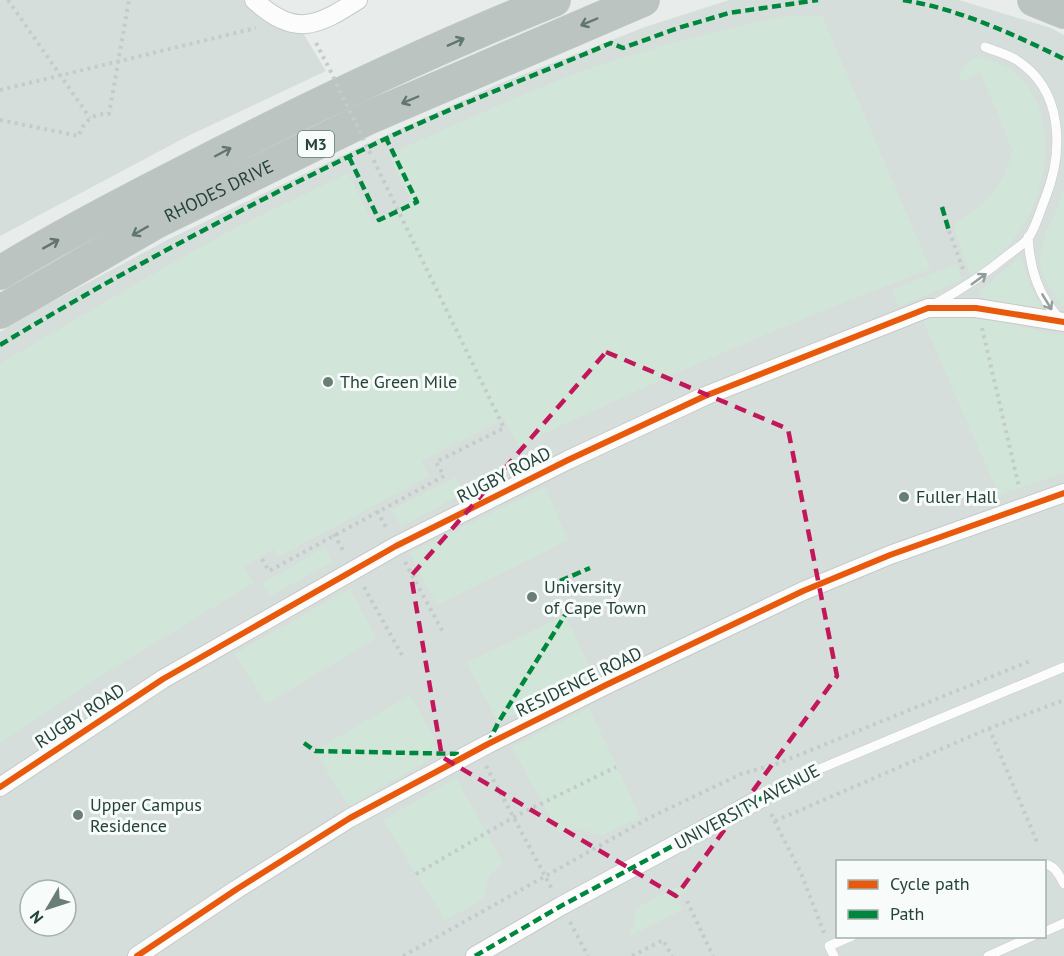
<svg xmlns="http://www.w3.org/2000/svg" width="1064" height="956" viewBox="0 0 1064 956" font-family="'PT Sans',sans-serif">
<rect width="100%" height="100%" fill="#e8edeb"/>
<path fill="#d6dedb" fill-rule="evenodd" d="M 0,0 L 243,0 L 263,19 L 276,28 L 303,33 L 326,71 L 188,136 L 0,236 Z
M 729,0 L 959,0 L 1051,28 L 1064,35 L 1064,956 L 0,956 L 0,332 L 37,310 L 167,240 L 360,147 L 501,83 L 645,27 ZM 838,862 L 1044,862 L 1044,936 L 838,936 ZM 30,890 L 66,890 L 66,926 L 30,926 Z"/>
<path fill="#d1e6d8" d="M 784,16 L 822,16 L 930,269 C 790,322 653,381 519,446 L 504,419 L 421,461 L 429,476 L 278,557 L 273,549 L 244,567 L 253,583 L 94,680 L 0,743 L 0,364 L 146,278 L 232,230 L 348,173 L 372,222 L 411,202 L 389,154 C 449,128 508,100 569,76 C 639,50 712,32 784,16 Z
M 977,57 C 990,61 1004,64 1015,73 C 1064,116 1048,206 1004,250 C 995,260 983,268 971,276 L 953,225 C 989,202 1000,192 1013,151 L 981,73 L 961,82 C 957,69 966,62 977,57 Z
M 1064,188 L 1064,307 C 1019,253 1050,240 1064,188 Z
M 1019,258 L 1021,259 L 1030,285 L 1038,302 L 1045,312 C 1029,309 991,306 980,295 L 980,291 Z
M 956,264 L 962,280 L 899,306 L 892,290 Z
M 971,316 L 1064,336 L 1064,473 L 999,495 L 922,318 Z
M 456,477 L 463,493 L 401,527 L 392,510 Z
M 545,487 L 568,540 L 437,605 L 410,553 Z
M 325,547 L 332,562 L 270,596 L 262,584 Z
M 350,589 L 376,638 L 266,704 L 235,654 Z
M 565,615 L 593,674 L 498,723 L 467,663 Z
M 410,695 L 442,752 L 349,806 L 315,751 Z
M 589,708 L 640,817 L 600,836 C 584,830 576,825 559,833 L 512,747 Z
M 456,778 L 503,863 C 490,871 485,883 485,898 L 445,920 L 383,820 Z
M 685,883 L 688,890 L 677,896 L 683,909 L 628,937 L 634,926 L 636,908 Z"/>
<g fill="none" stroke-linecap="round" stroke-linejoin="round">
<g stroke="#c5cac8" stroke-width="10">
<path id="lane" d="M 1028,237 C 1030,269 1038,296 1060,319
M 935,304 C 962,289 985,274 1008,255 C 1015,250 1024,244 1029,237 C 1036,226 1040,211 1045,199 C 1064,151 1064,89 1015,59 C 1006,54 995,51 985,47
M 762,798 L 793,780 L 1064,667
M 1044,864 C 1055,865 1059,875 1064,884
M 1044,932 L 1064,923
M 834,956 L 829,946 L 852,936
M 988,956 L 1033,936"/>
</g>
<g stroke="#c5cac8" stroke-width="20">
<path id="street" d="M 254,0 C 295,37 316,27 358,0
M 0,787 L 163,679 L 396,546 L 568,460 L 705,396 L 928,308 L 976,308 L 1064,322
M 137,956 L 237,889 L 350,818 L 488,744 L 606,685 L 803,591 L 890,555 L 1064,493
M 475,956 L 561,906 L 762,798"/>
</g>
<g stroke="#c3ccc9" stroke-width="34">
<g id="highway">
<path d="M 1034,0 L 1064,12"/>
<path d="M 0,273 C 57,238 116,207 175,177 C 299,112 425,52 554,0"/>
<path id="s1" d="M 0,312 L 156,222 L 368,118 L 643,0"/>
</g>
</g>
<path stroke="#c3ccca" stroke-width="4" stroke-dasharray="3 4.5" stroke-linecap="butt" d="M 8,0 L 90,118
M 316,43 L 330,70
M 0,90 L 256,28
M 0,120 L 79,136 C 83,121 94,113 109,114 L 129,0
M 949,231 L 963,269
M 982,328 L 1019,487
M 377,511 L 387,529
M 334,534 L 344,552
M 262,559 L 269,571 L 444,476 L 436,462 L 504,428 L 372,157
M 405,562 L 444,634
M 364,587 L 403,657
M 989,728 L 1037,842
M 486,766 L 552,889
M 771,814 L 801,873 L 824,933
M 775,821 L 985,730 L 1064,700
M 416,874 L 514,817 L 616,767
M 687,901 L 713,956
M 570,922 L 588,956
M 403,956 L 649,818 L 741,774 L 779,763 L 1030,661
M 632,956 L 663,940 L 672,956"/>
<use href="#lane" stroke="#fcfcfc" stroke-width="9"/>
<use href="#street" stroke="#fcfcfc" stroke-width="18"/>
<use href="#highway" stroke="#bcc4c2" stroke-width="33"/>
<path stroke="#c3ccca" stroke-width="4" stroke-dasharray="3 4.5" stroke-linecap="butt" d="M 330,70 L 372,157"/>
<path stroke="#00873e" stroke-width="4.5" stroke-dasharray="9 4.5" stroke-linecap="butt" d="M 903,0 C 959,9 1013,34 1064,59
M 349,157 L 379,220 L 417,202 L 386,138
M 942,207 L 949,231
M 0,345 C 124,270 254,202 385,139 C 459,104 536,75 611,43 L 623,48 L 678,28 L 729,13 L 818,0
M 560,581 L 590,568
M 304,743 L 315,751 L 464,754
M 488,744 L 498,723 L 565,615
M 475,956 L 561,906 L 762,798"/>
<g stroke="#f7fbf9" stroke-width="10">
<path id="cycleway" d="M 0,787 L 163,679 L 396,546 L 568,460 L 705,396 L 928,308 L 976,308 L 1064,322
M 137,956 L 237,889 L 350,818 L 488,744 L 606,685 L 803,591 L 890,555 L 1064,493"/>
</g>
<use href="#cycleway" stroke="#e8590c" stroke-width="6"/>
</g>
<defs><path id="oneway-shaft" d="M-6 0H5M1.5-3L5.5 0L1.5 3" fill="none" stroke-width="1.6" stroke-linecap="round" stroke-linejoin="round" transform="scale(1.5)"/></defs>
<g stroke="#617670">
<use href="#oneway-shaft" transform="translate(589 22) rotate(157)"/>
<use href="#oneway-shaft" transform="translate(456 42) rotate(-24)"/>
<use href="#oneway-shaft" transform="translate(410 100) rotate(157)"/>
<use href="#oneway-shaft" transform="translate(223 152) rotate(-28)"/>
<use href="#oneway-shaft" transform="translate(140 231) rotate(150)"/>
<use href="#oneway-shaft" transform="translate(51 244) rotate(-29)"/>
</g>
<g stroke="#909f9b">
<use href="#oneway-shaft" transform="translate(979 279) rotate(-36)"/>
<use href="#oneway-shaft" transform="translate(1047 302) rotate(59)"/>
</g>
<path fill="none" stroke="#c2185b" stroke-width="4.5" stroke-dasharray="12 8" stroke-linejoin="round" d="M 606,352 L 788,429 L 837,676 L 676,896 L 442,757 L 411,576 Z"/>
<g fill="#697e78" stroke="#f7fbf9" stroke-width="2">
<circle cx="328" cy="382" r="6"/>
<circle cx="904" cy="497" r="6"/>
<circle cx="532" cy="597" r="6"/>
<circle cx="78" cy="815" r="6"/>
</g>
<g text-anchor="middle" stroke-width="6" stroke-linejoin="round" paint-order="stroke">
<rect fill="#f7fbf9" stroke="#637a73" stroke-width="1.5" x="298" y="131" width="36" height="26" rx="4.5"/>
<g font-size="16" font-weight="bold" fill="#24423a">
<text x="316" y="150">M3</text>
</g>
<g font-size="18" fill="#24423a" stroke="#f7fbf9">
<text dy="6" stroke="none"><textPath href="#s1" startOffset="250">RHODES DRIVE</textPath></text>
<text transform="translate(504 475) rotate(-27)" y="6">RUGBY ROAD</text>
<text transform="translate(579 682) rotate(-26)" y="6">RESIDENCE ROAD</text>
<text transform="translate(80 716) rotate(-33)" y="6">RUGBY ROAD</text>
<text transform="translate(747 807) rotate(-28)" y="6">UNIVERSITY AVENUE</text>
</g>
<g font-size="18" fill="#24423a" stroke="#f7fbf9" text-anchor="start">
<text x="340" y="388">The Green Mile</text>
<text x="916" y="503">Fuller Hall</text>
<text x="544" y="593">University<tspan x="544" dy="21">of Cape Town</tspan></text>
<text x="90" y="811">Upper Campus<tspan x="90" dy="21">Residence</tspan></text>
</g>
</g>
<rect x="836" y="860" width="210" height="78" fill="#f7fbf9" stroke="#a3b1ad" stroke-width="1.5"/>
<rect x="848" y="880" width="30" height="9" fill="#e8590c" stroke="#a3b1ad" stroke-width="1.5"/>
<text x="890" y="890" font-size="18" fill="#24423a">Cycle path</text>
<rect x="848" y="910" width="30" height="9" fill="#00873e" stroke="#a3b1ad" stroke-width="1.5"/>
<text x="890" y="920" font-size="18" fill="#24423a">Path</text>
<g transform="translate(48 908) rotate(231)"><circle r="28" fill="#f7fbf9" stroke="#a3b1ad" stroke-width="1.5"/>
<path d="M0-4.5L10 22L0 15L-10 22Z" fill="#697e78"/>
<text y="-9" font-size="16" font-weight="bold" text-anchor="middle" fill="#24423a">N</text>
</g>
</svg>
